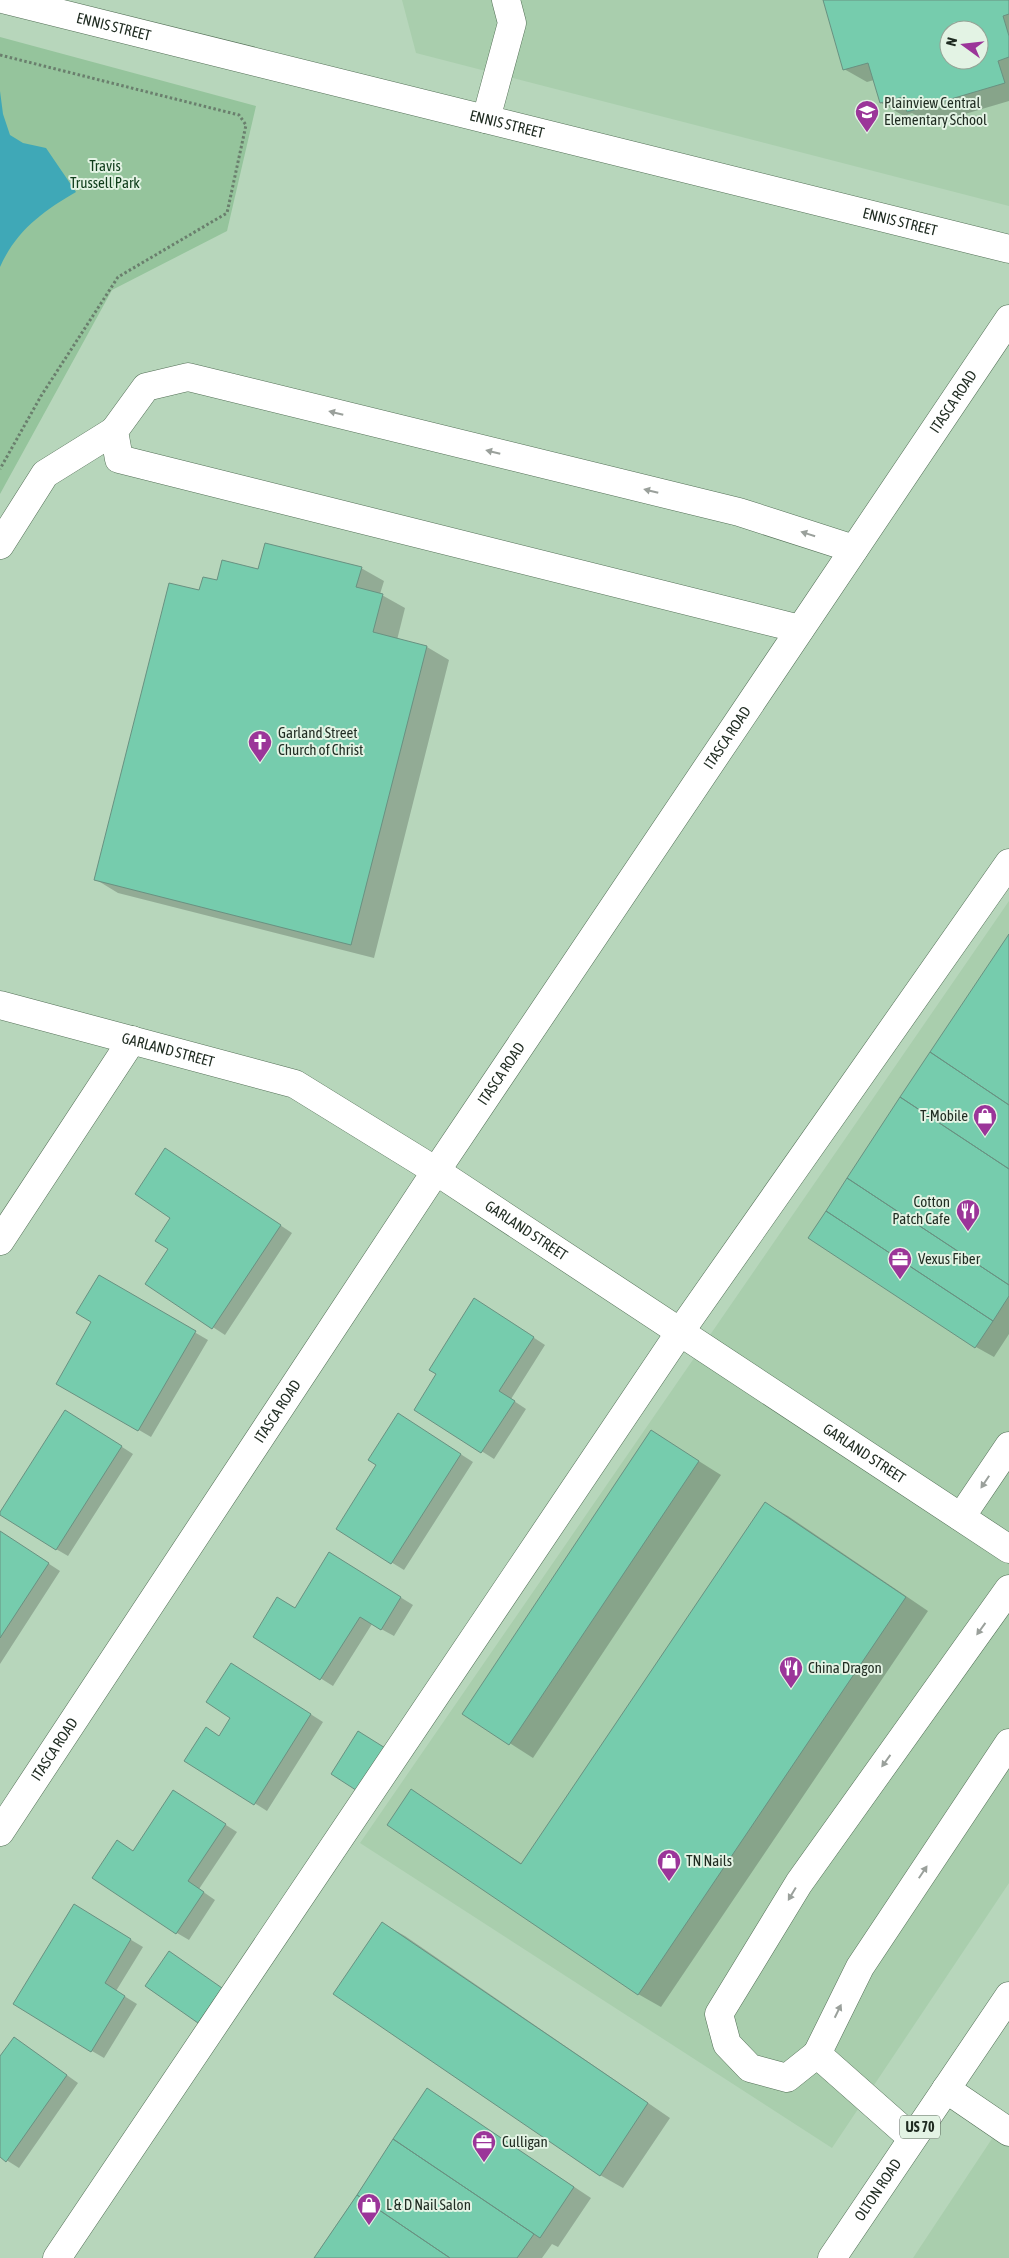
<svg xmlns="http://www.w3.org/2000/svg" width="1009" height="2258" viewBox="0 0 1009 2258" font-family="'Asap Condensed',sans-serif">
<rect width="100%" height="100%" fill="#b7d6bb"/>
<path fill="#a9cead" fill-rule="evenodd" d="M 402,0 L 1009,0 L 1009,206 L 416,53 ZM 949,30 L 979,30 L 979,60 L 949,60 Z
M 1009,901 L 1009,1883 L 832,2148 L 360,1843 Z
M 1009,2113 L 1009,2258 L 913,2258 Z"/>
<path fill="#95c49c" d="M 0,37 L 256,106 L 227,231 L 112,290 L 0,494 Z"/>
<path fill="#3fa8b7" d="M 0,91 L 3,114 L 10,135 L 23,143 L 46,148 L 76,192 C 43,211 16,231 0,267 Z"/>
<path fill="#0003" fill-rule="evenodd" d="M 824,0 L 1009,0 L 1009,101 L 931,124 L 912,113 L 904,116 L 881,103 L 874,80 L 867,82 L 844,69 ZM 949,30 L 979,30 L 979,60 L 949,60 Z
M 361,568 L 384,581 L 380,594 L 405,608 L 397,640 L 427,647 L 449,660 L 374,958 L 118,893 L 95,879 L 200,592 L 218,582 L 259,571 Z
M 1009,937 L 1009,1334 L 994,1357 L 976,1347 Z
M 178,1157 L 292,1233 L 225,1335 L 147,1284 L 170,1249 Z
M 99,1277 L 208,1340 L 151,1437 L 58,1383 L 93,1322 Z
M 487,1307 L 545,1345 L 511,1399 L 526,1409 L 494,1459 L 415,1409 Z
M 77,1418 L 133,1454 L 68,1556 L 56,1549 Z
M 410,1422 L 473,1462 L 404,1570 L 337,1529 Z
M 651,1431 L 721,1475 L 533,1758 L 464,1714 Z
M 765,1503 L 788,1516 L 928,1611 L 661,2007 L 638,1994 L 411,1791 L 522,1864 Z
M 0,1532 L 60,1571 L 0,1664 Z
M 342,1561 L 413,1605 L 394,1636 L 372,1624 L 333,1686 L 254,1637 L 295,1609 Z
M 244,1672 L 323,1722 L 267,1811 L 186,1760 L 220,1737 L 232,1717 Z
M 185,1799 L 237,1832 L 199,1889 L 215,1900 L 189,1940 L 177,1933 L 133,1852 Z
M 86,1913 L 143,1947 L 116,1991 L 137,2004 L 104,2058 L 92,2051 Z
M 382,1923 L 405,1936 L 670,2118 L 623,2188 L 600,2175 Z
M 26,2046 L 78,2083 L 19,2168 L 0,2156 L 0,2058 Z
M 428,2090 L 591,2198 L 558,2247 L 552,2244 L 542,2258 L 314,2258 Z"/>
<path fill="#76ccad" stroke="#699181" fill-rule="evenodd" d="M 823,0 L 1009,0 L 1009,14 L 1003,16 L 1009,36 L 1009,57 L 998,61 L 1005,83 L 907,112 L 903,97 L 880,103 L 868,63 L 843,70 ZM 949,30 L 979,30 L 979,60 L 949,60 Z
M 265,543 L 362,567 L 356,587 L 383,594 L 373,632 L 427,646 L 351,945 L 94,880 L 169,583 L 199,590 L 203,577 L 217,580 L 222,560 L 258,569 Z
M 1009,934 L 1009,1105 L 930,1052 Z
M 930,1052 L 1009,1105 L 1009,1169 L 900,1097 Z
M 900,1097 L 1009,1169 L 1009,1285 L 847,1178 Z
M 165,1148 L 281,1225 L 212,1329 L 145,1284 L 168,1249 L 155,1241 L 170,1218 L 135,1194 Z
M 847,1178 L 1009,1285 L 1009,1296 L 993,1321 L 826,1211 Z
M 826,1211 L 993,1321 L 975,1348 L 808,1238 Z
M 99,1275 L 196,1331 L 138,1431 L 56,1384 L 91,1322 L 76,1313 Z
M 474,1298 L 534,1337 L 499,1391 L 515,1401 L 481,1453 L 414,1410 L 436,1374 L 429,1370 Z
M 65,1410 L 122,1446 L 56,1550 L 0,1515 L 0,1512 Z
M 398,1413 L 461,1454 L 391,1564 L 336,1529 L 376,1465 L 368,1460 Z
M 651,1430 L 699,1461 L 509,1745 L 462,1714 Z
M 765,1502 L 906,1597 L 638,1995 L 387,1825 L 411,1789 L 521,1864 Z
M 0,1531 L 49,1563 L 0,1638 Z
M 329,1552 L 401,1597 L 381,1630 L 360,1617 L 320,1680 L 253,1637 L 277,1597 L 295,1608 Z
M 231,1663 L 311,1714 L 254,1805 L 184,1761 L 206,1727 L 219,1736 L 230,1718 L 206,1702 Z
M 358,1731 L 390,1751 L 362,1794 L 331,1774 Z
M 173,1790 L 226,1824 L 188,1881 L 204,1892 L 176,1934 L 92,1878 L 117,1840 L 133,1851 Z
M 74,1904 L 131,1939 L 105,1983 L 125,1996 L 91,2052 L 13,2004 Z
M 382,1922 L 648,2103 L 600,2176 L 333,1994 Z
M 169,1951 L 222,1988 L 198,2023 L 145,1986 Z
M 14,2037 L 67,2075 L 6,2162 L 0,2157 L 0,2056 Z
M 427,2088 L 574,2187 L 540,2238 L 393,2139 Z
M 393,2139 L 534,2234 L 517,2258 L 450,2258 L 357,2195 Z
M 357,2195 L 450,2258 L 314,2258 Z"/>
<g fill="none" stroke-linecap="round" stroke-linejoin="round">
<g stroke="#536f56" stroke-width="29">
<g id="minor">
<path d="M 486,119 L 512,23 L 506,0"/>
<path d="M 0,545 L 45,474 L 114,431"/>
<path d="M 800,629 L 119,459 L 114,431 L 146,387 L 188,377 L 739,512 L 854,549"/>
<path id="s1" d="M 0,1005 L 295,1084 L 436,1171 L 1009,1549"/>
<path d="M 0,1241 L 132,1040"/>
<path d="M 961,1517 L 1009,1446"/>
<path id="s2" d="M 0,1832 L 436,1171 L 1009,319"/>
<path d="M 817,2054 L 860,1967 L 1009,1743"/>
<path d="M 946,2089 L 1009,2132"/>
<path d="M 912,2138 L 817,2054 L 787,2078 L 750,2068 L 727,2044 L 719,2014 L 799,1883 L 1009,1589"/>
<path d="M 57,2258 L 680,1332 L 1009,863"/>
</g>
</g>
<g stroke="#536f56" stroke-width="29">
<g id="major">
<path id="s3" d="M 6,0 L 1009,249"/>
<path id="s4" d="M 832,2258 L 1009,1996"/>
</g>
</g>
<path stroke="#6a7f6d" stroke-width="3" stroke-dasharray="2.5 2.5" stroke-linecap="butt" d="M 0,55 L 239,115 L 246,125 L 227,213 L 118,277 L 41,396 L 0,469"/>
<use href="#minor" stroke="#fff" stroke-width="28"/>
<use href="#major" stroke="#fff" stroke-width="28"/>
</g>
<defs><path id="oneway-solid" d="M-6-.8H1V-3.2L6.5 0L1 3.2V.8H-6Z" transform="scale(1.25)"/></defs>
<g fill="#9aa09b">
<use href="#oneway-solid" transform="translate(336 413) rotate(-166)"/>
<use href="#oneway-solid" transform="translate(493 452) rotate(-166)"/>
<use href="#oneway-solid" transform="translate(651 491) rotate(-166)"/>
<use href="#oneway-solid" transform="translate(808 534) rotate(-162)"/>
<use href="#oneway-solid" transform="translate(985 1482) rotate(124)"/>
<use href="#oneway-solid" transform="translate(981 1629) rotate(126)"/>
<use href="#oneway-solid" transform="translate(886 1761) rotate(126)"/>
<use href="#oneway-solid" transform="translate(923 1872) rotate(-56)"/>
<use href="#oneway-solid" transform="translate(792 1894) rotate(121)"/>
<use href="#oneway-solid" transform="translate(838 2011) rotate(-64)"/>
</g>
<defs>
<g id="school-pin" transform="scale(1.25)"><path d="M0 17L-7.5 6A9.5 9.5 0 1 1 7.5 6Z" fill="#9b3599" stroke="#e3f3e4"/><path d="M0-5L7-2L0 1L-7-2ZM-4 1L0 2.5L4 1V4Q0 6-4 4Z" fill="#fff"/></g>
<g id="church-pin" transform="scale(1.25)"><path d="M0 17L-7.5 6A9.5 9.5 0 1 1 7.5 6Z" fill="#9b3599" stroke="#e3f3e4"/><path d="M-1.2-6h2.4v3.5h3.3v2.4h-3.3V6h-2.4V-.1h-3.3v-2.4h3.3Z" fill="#fff"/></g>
<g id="shop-pin" transform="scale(1.25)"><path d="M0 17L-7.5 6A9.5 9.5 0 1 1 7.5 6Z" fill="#9b3599" stroke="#e3f3e4"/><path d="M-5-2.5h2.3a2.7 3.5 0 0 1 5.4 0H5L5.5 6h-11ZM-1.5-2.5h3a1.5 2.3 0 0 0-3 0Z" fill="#fff"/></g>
<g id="restaurant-pin" transform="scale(1.25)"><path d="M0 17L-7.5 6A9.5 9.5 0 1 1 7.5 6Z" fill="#9b3599" stroke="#e3f3e4"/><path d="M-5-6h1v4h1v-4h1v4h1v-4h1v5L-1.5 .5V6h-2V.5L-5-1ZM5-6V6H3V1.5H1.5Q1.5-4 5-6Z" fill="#fff"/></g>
<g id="office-pin" transform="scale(1.25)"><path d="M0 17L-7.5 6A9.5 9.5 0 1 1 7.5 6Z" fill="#9b3599" stroke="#e3f3e4"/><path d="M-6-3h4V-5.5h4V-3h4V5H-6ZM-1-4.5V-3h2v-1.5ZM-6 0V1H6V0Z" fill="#fff"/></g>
</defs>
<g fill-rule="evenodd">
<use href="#school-pin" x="867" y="112"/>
<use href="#church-pin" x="260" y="742"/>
<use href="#shop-pin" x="985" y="1116"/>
<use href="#restaurant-pin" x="968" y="1211"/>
<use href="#office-pin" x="900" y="1259"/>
<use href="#restaurant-pin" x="791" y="1668"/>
<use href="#shop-pin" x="669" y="1861"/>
<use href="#office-pin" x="484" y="2142"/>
<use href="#shop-pin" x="369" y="2205"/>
</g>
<g text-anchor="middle" stroke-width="4" stroke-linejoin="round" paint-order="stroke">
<rect fill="#e3f3e4" stroke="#5a675c" stroke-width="1" x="900" y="2115.5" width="40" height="23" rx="4"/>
<g font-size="14" font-weight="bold" fill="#1f2b21">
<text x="920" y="2132">US 70</text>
</g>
<g font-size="15" fill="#1f2b21" stroke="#e3f3e4">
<text dy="5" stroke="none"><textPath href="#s3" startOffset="111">ENNIS STREET</textPath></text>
<text dy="5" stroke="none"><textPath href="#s3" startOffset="516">ENNIS STREET</textPath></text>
<text dy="5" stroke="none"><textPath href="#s3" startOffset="921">ENNIS STREET</textPath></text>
<text dy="5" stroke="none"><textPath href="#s2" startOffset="1719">ITASCA ROAD</textPath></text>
<text dy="5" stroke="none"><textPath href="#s2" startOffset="1314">ITASCA ROAD</textPath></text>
<text dy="5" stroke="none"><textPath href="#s1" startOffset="174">GARLAND STREET</textPath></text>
<text dy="5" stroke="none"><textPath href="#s2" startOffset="909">ITASCA ROAD</textPath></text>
<text dy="5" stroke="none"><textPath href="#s1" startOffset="579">GARLAND STREET</textPath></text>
<text dy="5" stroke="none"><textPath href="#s2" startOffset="504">ITASCA ROAD</textPath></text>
<text dy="5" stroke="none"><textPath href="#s1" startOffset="984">GARLAND STREET</textPath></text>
<text dy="5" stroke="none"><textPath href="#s2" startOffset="99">ITASCA ROAD</textPath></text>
<text dy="5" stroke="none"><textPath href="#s4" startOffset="82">OLTON ROAD</textPath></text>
</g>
<g font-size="15" fill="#1f2b21" stroke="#e3f3e4" text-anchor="start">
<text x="884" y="108">Plainview Central<tspan x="884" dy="17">Elementary School</tspan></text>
<text x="278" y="738">Garland Street<tspan x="278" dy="17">Church of Christ</tspan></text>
<text x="968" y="1121" text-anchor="end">T-Mobile</text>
<text x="950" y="1207" text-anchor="end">Cotton<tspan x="950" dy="17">Patch Cafe</tspan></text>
<text x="918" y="1264">Vexus Fiber</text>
<text x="808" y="1673">China Dragon</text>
<text x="686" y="1866">TN Nails</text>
<text x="502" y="2147">Culligan</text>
<text x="386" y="2210">L &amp; D Nail Salon</text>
</g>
<g font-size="15" fill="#103d1b" stroke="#e3f3e4">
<text x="105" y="171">Travis<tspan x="105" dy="17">Trussell Park</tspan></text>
</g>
</g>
<g transform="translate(964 45) rotate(285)"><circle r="24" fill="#e3f3e4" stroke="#95a396"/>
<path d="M0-4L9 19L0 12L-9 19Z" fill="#9b3599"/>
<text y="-8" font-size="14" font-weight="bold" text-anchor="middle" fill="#1f2b21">N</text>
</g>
</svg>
